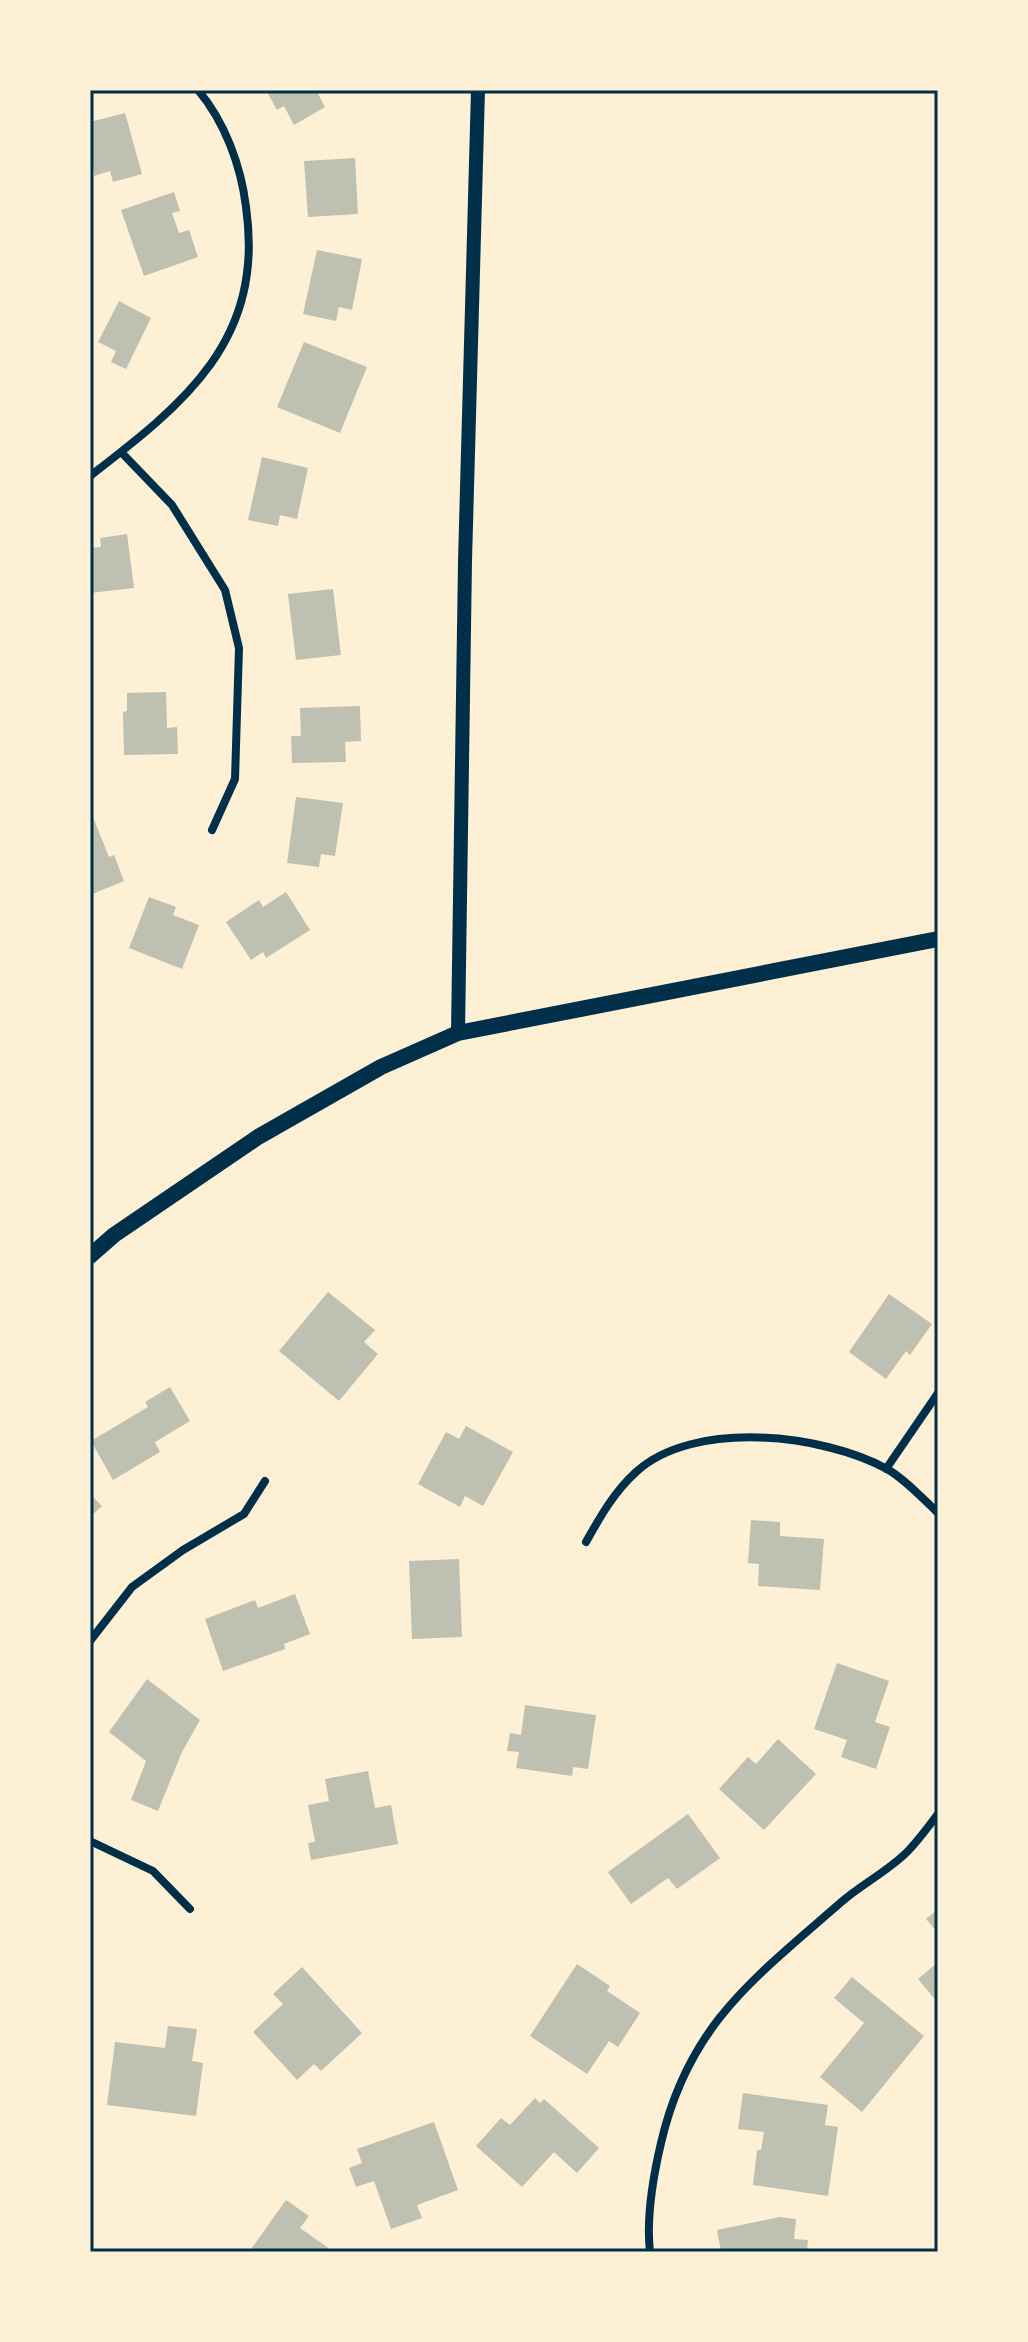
<svg xmlns="http://www.w3.org/2000/svg" width="1028" height="2342" viewBox="0 0 1028 2342" font-family="Overpass,sans-serif">
<rect width="100%" height="100%" fill="#fdf0d5"/>
<path fill="#bec0b2" d="M 266,90 L 316,90 L 325,107 L 294,125 L 284,106 L 277,110 Z
M 125,113 L 142,174 L 113,182 L 110,171 L 94,176 L 90,122 Z
M 355,158 L 358,214 L 308,217 L 304,161 Z
M 174,192 L 180,211 L 172,213 L 179,233 L 189,230 L 198,257 L 144,276 L 121,210 Z
M 317,250 L 362,259 L 352,310 L 339,307 L 336,321 L 303,314 Z
M 119,301 L 151,318 L 126,369 L 111,362 L 116,351 L 98,342 Z
M 304,342 L 367,367 L 340,433 L 277,407 Z
M 262,457 L 308,468 L 297,519 L 280,515 L 278,526 L 248,520 Z
M 127,534 L 134,588 L 90,593 L 90,548 L 101,547 L 100,538 Z
M 333,589 L 341,655 L 296,660 L 288,594 Z
M 166,692 L 167,728 L 177,727 L 178,754 L 124,755 L 123,712 L 127,711 L 127,693 Z
M 360,706 L 361,741 L 345,742 L 346,762 L 292,763 L 291,736 L 301,736 L 300,708 Z
M 296,797 L 343,803 L 335,856 L 321,854 L 319,867 L 287,863 Z
M 93,817 L 109,857 L 114,855 L 124,881 L 90,895 L 90,818 Z
M 286,892 L 310,930 L 266,958 L 263,952 L 251,960 L 226,922 L 259,900 L 263,907 Z
M 149,897 L 176,907 L 173,915 L 199,925 L 182,969 L 129,948 Z
M 328,1292 L 375,1330 L 364,1342 L 378,1354 L 339,1401 L 279,1351 Z
M 889,1294 L 932,1324 L 910,1355 L 906,1351 L 886,1379 L 849,1352 Z
M 170,1387 L 190,1421 L 155,1442 L 160,1452 L 113,1480 L 91,1441 L 148,1407 L 145,1402 Z
M 466,1426 L 513,1452 L 483,1506 L 465,1496 L 460,1507 L 418,1484 L 446,1432 L 459,1439 Z
M 90,1494 L 102,1506 L 90,1517 Z
M 751,1520 L 780,1522 L 780,1536 L 824,1539 L 820,1590 L 758,1586 L 759,1564 L 748,1563 Z
M 459,1559 L 462,1637 L 412,1639 L 409,1561 Z
M 295,1594 L 310,1634 L 284,1644 L 285,1649 L 223,1671 L 205,1619 L 255,1600 L 258,1608 Z
M 837,1663 L 889,1681 L 875,1722 L 890,1727 L 876,1769 L 841,1757 L 847,1740 L 814,1729 Z
M 147,1679 L 200,1720 L 182,1752 L 158,1811 L 131,1800 L 146,1761 L 109,1732 Z
M 525,1705 L 596,1715 L 588,1769 L 573,1767 L 572,1776 L 516,1768 L 519,1752 L 507,1751 L 510,1733 L 521,1735 Z
M 778,1739 L 816,1774 L 764,1830 L 719,1789 L 748,1757 L 756,1764 Z
M 368,1771 L 375,1808 L 391,1805 L 398,1844 L 311,1860 L 308,1843 L 315,1842 L 308,1805 L 329,1801 L 325,1779 Z
M 688,1814 L 720,1858 L 677,1889 L 668,1878 L 631,1904 L 608,1872 Z
M 938,1909 L 938,1933 L 926,1919 Z
M 938,1962 L 938,2003 L 918,1979 Z
M 577,1964 L 610,1986 L 607,1991 L 640,2013 L 618,2047 L 609,2041 L 587,2074 L 530,2036 Z
M 302,1967 L 362,2033 L 321,2071 L 314,2064 L 297,2080 L 253,2032 L 283,2004 L 273,1994 Z
M 852,1977 L 924,2036 L 862,2112 L 820,2077 L 864,2023 L 834,1998 Z
M 168,2026 L 197,2029 L 192,2061 L 203,2063 L 196,2116 L 107,2105 L 115,2042 L 165,2048 Z
M 743,2093 L 828,2105 L 825,2125 L 838,2127 L 828,2196 L 753,2185 L 757,2150 L 761,2150 L 764,2132 L 738,2129 Z
M 535,2098 L 540,2103 L 544,2099 L 599,2148 L 577,2173 L 554,2152 L 522,2187 L 476,2146 L 501,2118 L 510,2125 Z
M 434,2122 L 458,2190 L 417,2205 L 422,2218 L 391,2229 L 374,2181 L 356,2187 L 349,2168 L 362,2163 L 357,2149 Z
M 286,2200 L 309,2216 L 300,2228 L 334,2252 L 249,2252 Z
M 780,2217 L 796,2219 L 794,2239 L 808,2240 L 807,2252 L 721,2252 L 717,2230 Z"/>
<g fill="none" stroke-linecap="round" stroke-linejoin="round">
<path stroke="#003049" stroke-width="8" d="M 121,452 L 172,505 L 225,590 L 239,648 L 235,779 L 212,830
M 90,476 C 185,403 265,340 246,207 C 241,166 225,122 198,90
M 886,1469 L 938,1393
M 586,1542 C 600,1517 614,1492 636,1472 C 694,1419 823,1434 887,1469 C 906,1480 922,1498 938,1513
M 90,1641 L 132,1587 L 183,1550 L 244,1514 L 265,1481
M 90,1841 L 153,1871 L 190,1909
M 650,2252 C 646,2217 653,2177 661,2143 C 688,2026 753,1979 839,1904 C 860,1885 887,1872 907,1852 C 918,1841 928,1827 938,1814"/>
<path stroke="#003049" stroke-width="14" d="M 458,1033 L 465,561 L 478,90"/>
<path stroke="#003049" stroke-width="16" d="M 90,1256 L 114,1235 L 258,1137 L 381,1067 L 458,1033 L 938,939"/>
</g>
<rect width="1028" height="2342" fill="none" stroke="#fdf0d5" stroke-width="184"/>
<rect x="92" y="92" width="844" height="2158" fill="none" stroke="#003049" stroke-width="3"/>
</svg>
